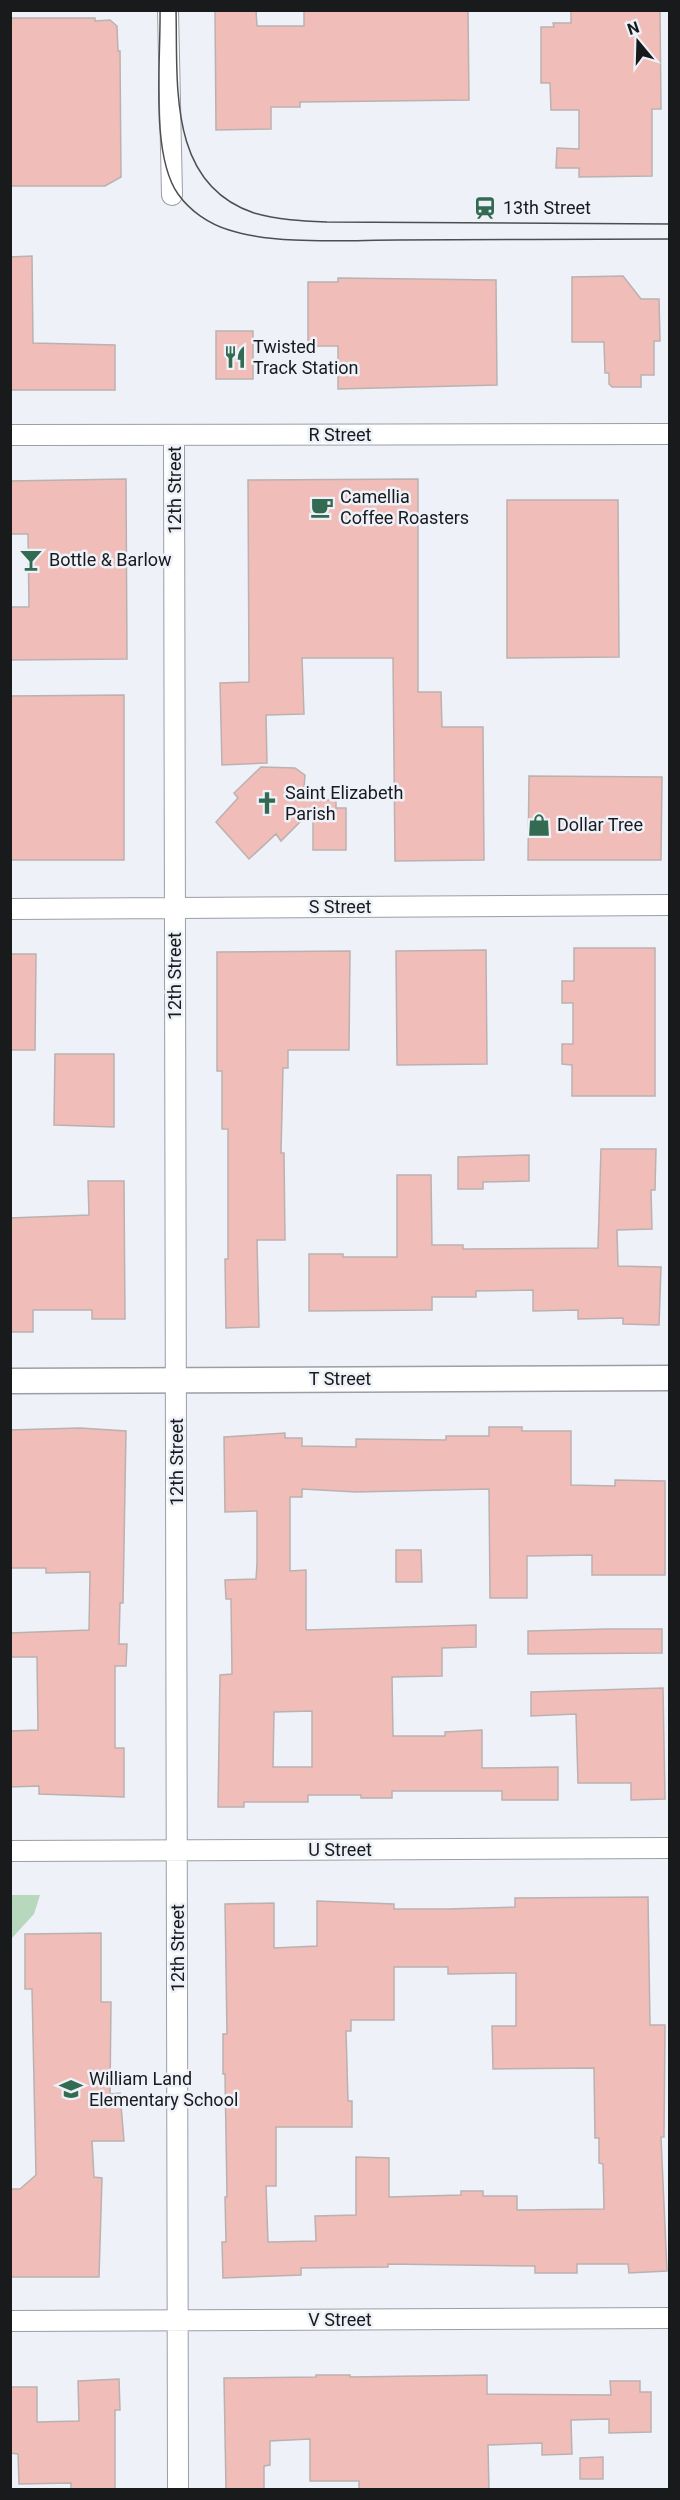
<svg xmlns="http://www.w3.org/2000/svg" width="680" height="2500" viewBox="0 0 680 2500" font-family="Roboto,sans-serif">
<rect width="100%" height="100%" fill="#eef1f8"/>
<path fill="#b7d8bd" d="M 11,1895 L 40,1895 L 34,1914 L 11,1939 Z"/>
<path fill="#f0bdb9" stroke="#bab1b0" stroke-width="1.5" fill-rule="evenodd" d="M 215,10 L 256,10 L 257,26 L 304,26 L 304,10 L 468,10 L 469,100 L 300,102 L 300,107 L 271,107 L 271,129 L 216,130 Z
M 571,10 L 660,10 L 661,109 L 652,109 L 652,176 L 579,177 L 579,168 L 556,168 L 557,148 L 579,149 L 579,110 L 551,110 L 550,83 L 541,83 L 541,27 L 554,27 L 553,23 L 571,23 Z
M 10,18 L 95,18 L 95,21 L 110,20 L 117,26 L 118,51 L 120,51 L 121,177 L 105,186 L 10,186 Z
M 32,256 L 33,343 L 115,345 L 115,390 L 10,390 L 10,257 Z
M 623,276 L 641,299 L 659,299 L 660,341 L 654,341 L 654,375 L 641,375 L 641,387 L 612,387 L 609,384 L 609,373 L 605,373 L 604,342 L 572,342 L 572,277 Z
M 338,278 L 496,280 L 497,385 L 338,389 L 338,346 L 308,346 L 308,282 L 338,282 Z
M 216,331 L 253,331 L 253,379 L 216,379 Z
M 126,479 L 127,659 L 10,660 L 10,607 L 29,607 L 28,534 L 10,534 L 10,481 Z
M 418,479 L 418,692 L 441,692 L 442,727 L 483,727 L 484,860 L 395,861 L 393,658 L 302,658 L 304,714 L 266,715 L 267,763 L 222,765 L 220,683 L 249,682 L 248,480 Z
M 507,500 L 618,500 L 619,657 L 507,658 Z
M 124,695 L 124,860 L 10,860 L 10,696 Z
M 261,767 L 295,768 L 305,775 L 303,800 L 336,800 L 336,808 L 346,808 L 346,850 L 313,850 L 313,809 L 281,841 L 276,834 L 249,859 L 216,822 L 238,798 L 234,793 Z
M 529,776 L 662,777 L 661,860 L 528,860 Z
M 574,948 L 655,948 L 655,1096 L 572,1096 L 572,1065 L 562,1064 L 562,1044 L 573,1044 L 573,1003 L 562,1003 L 562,981 L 574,981 Z
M 486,950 L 487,1064 L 397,1065 L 396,951 Z
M 350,951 L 349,1050 L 288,1050 L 288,1068 L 283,1068 L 281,1153 L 284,1153 L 285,1240 L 257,1240 L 259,1327 L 226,1328 L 225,1259 L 228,1259 L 228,1129 L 222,1129 L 222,1071 L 217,1071 L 217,952 Z
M 10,954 L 36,954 L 35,1050 L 10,1050 Z
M 55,1054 L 114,1054 L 114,1127 L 54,1125 Z
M 601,1149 L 656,1149 L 655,1190 L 651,1190 L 652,1229 L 617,1230 L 618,1266 L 661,1267 L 659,1325 L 623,1324 L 623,1318 L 578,1319 L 578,1310 L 533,1311 L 533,1290 L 476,1291 L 476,1297 L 432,1297 L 432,1310 L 309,1311 L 309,1254 L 343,1254 L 343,1257 L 397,1257 L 397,1175 L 431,1175 L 432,1245 L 463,1245 L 463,1249 L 598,1248 Z
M 529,1155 L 529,1181 L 483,1182 L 483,1189 L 458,1189 L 458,1157 Z
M 88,1181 L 124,1181 L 125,1319 L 92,1319 L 92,1310 L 33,1310 L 33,1332 L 10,1332 L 10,1218 L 89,1215 Z
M 489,1427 L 522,1427 L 522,1431 L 571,1431 L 571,1485 L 615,1486 L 615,1480 L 665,1481 L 665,1575 L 592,1575 L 592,1555 L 527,1556 L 527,1598 L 490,1598 L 489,1489 L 356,1492 L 302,1489 L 302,1497 L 290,1497 L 290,1571 L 306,1570 L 306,1630 L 476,1625 L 476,1647 L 442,1648 L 442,1676 L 392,1677 L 393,1736 L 445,1736 L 445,1732 L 482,1730 L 482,1768 L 558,1767 L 558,1800 L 502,1800 L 502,1791 L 392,1791 L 392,1798 L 361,1798 L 361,1795 L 308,1795 L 308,1802 L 244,1802 L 244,1807 L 218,1807 L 220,1675 L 232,1674 L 231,1599 L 226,1599 L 225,1580 L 256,1579 L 257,1564 L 257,1511 L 225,1512 L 224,1437 L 285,1433 L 285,1438 L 302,1438 L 302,1446 L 356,1447 L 356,1439 L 446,1440 L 446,1436 L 489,1436 ZM 312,1711 L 312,1767 L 273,1767 L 274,1712 Z
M 80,1428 L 126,1431 L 123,1603 L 120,1603 L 119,1644 L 127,1644 L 126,1666 L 115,1666 L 115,1748 L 124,1748 L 124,1797 L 39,1794 L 39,1786 L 10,1787 L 10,1731 L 38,1730 L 37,1657 L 10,1657 L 10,1633 L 89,1630 L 90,1572 L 46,1573 L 46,1568 L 10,1568 L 10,1430 Z
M 396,1550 L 421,1550 L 422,1582 L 396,1582 Z
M 607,1629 L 662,1629 L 662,1653 L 528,1654 L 528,1631 Z
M 663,1688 L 665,1799 L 631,1800 L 631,1783 L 578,1783 L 576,1714 L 531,1716 L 531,1692 Z
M 648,1897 L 650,2025 L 665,2025 L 664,2137 L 661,2137 L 667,2271 L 629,2273 L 628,2264 L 577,2264 L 577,2273 L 535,2273 L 535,2266 L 388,2264 L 388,2267 L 301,2268 L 301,2275 L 223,2278 L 222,2242 L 226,2242 L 225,2197 L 227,2197 L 225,2074 L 223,2074 L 223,2034 L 227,2034 L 225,1904 L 274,1903 L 274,1948 L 317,1946 L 317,1901 L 394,1904 L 394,1909 L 447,1909 L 515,1907 L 515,1898 ZM 394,1967 L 448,1967 L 448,1974 L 516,1973 L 516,2026 L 492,2026 L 493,2069 L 594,2068 L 595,2138 L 599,2138 L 599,2163 L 603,2164 L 604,2209 L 517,2210 L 517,2196 L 483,2196 L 483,2191 L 461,2191 L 461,2195 L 389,2197 L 389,2158 L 356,2157 L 356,2215 L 315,2216 L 316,2241 L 268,2242 L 266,2186 L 276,2186 L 276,2127 L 352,2127 L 352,2101 L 348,2101 L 346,2031 L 351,2031 L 351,2020 L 394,2020 Z
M 101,1933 L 101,2002 L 111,2002 L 110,2094 L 120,2093 L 124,2141 L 92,2141 L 94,2177 L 102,2178 L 99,2277 L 10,2277 L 10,2189 L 20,2189 L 36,2175 L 32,1989 L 25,1989 L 25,1934 Z
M 316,2375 L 350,2375 L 350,2377 L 487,2375 L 487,2394 L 611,2395 L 610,2381 L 640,2381 L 640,2392 L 651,2392 L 651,2432 L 609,2433 L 609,2419 L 571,2420 L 572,2454 L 542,2455 L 542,2443 L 488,2445 L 489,2490 L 359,2490 L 359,2481 L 310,2481 L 310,2439 L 270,2441 L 270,2465 L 264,2466 L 264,2490 L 226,2490 L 224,2378 L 316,2377 Z
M 119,2379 L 120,2410 L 115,2410 L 115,2490 L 71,2490 L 71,2483 L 19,2484 L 18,2454 L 10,2453 L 10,2387 L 37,2387 L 37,2422 L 79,2421 L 78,2381 Z
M 603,2457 L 603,2479 L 580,2479 L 580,2458 Z"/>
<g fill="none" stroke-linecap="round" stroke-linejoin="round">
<g stroke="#9b9ea5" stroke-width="22">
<path id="minor" d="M 168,10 L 172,195
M 10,435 L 670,434
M 174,435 L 178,2490
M 10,909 L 670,905
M 10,1851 L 670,1848
M 10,2321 L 670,2318"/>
</g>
<g stroke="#9b9ea5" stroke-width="27">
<path id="tertiary" d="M 10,1381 L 670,1378"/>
</g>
<use href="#minor" stroke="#fff" stroke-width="20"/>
<use href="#tertiary" stroke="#fff" stroke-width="24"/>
<path stroke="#4c4e51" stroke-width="1.5" d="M 160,10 C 161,60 150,154 178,194 C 190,211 209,224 229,230 C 276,245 346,240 397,240 C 488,240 579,239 670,239
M 176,10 C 178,84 167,184 254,213 C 278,220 303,221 327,222 L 670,224"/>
</g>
<defs>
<g id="station-bare" transform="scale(1.8)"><path d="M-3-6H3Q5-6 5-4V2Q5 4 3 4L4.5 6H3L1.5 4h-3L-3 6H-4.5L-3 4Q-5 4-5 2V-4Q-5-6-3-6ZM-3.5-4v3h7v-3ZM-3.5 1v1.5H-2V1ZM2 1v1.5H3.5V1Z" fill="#336b52" stroke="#eef1f8" stroke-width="2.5" paint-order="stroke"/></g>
<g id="restaurant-bare" transform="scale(1.8)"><path d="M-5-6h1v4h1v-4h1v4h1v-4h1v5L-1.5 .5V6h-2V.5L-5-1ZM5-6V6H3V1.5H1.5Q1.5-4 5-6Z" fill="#336b52" stroke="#eef1f8" stroke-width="2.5" paint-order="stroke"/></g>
<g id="cafe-bare" transform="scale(1.8)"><path d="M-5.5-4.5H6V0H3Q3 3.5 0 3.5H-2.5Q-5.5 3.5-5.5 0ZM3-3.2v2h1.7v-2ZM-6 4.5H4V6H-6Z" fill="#336b52" stroke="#eef1f8" stroke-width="2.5" paint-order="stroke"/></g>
<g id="bar-bare" transform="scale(1.8)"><path d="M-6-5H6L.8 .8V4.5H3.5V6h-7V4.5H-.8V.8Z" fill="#336b52" stroke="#eef1f8" stroke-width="2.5" paint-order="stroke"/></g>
<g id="church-bare" transform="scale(1.8)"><path d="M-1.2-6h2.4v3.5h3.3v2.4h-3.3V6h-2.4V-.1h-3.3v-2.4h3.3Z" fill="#336b52" stroke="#eef1f8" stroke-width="2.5" paint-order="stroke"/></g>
<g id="shop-bare" transform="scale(1.8)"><path d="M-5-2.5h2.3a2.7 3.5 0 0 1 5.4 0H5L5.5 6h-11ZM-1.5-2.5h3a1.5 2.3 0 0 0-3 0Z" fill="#336b52" stroke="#eef1f8" stroke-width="2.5" paint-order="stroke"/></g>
<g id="school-bare" transform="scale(1.8)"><path d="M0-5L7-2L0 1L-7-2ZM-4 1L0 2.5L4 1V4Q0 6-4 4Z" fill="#336b52" stroke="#eef1f8" stroke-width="2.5" paint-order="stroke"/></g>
</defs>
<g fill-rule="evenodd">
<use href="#station-bare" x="485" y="208"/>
<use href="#restaurant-bare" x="235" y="357"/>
<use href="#cafe-bare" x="322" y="507"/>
<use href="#bar-bare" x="31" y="560"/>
<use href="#church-bare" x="267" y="803"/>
<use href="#shop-bare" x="539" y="825"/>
<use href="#school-bare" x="71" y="2089"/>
</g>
<g text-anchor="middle" stroke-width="5" stroke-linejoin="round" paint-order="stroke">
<g font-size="18" fill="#181a1c" stroke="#eef1f8" text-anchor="start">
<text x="503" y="214">13th Street</text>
<text x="253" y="353">Twisted<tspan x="253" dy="21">Track Station</tspan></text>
<text x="340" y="503">Camellia<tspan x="340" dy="21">Coffee Roasters</tspan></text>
<text x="49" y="566">Bottle &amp; Barlow</text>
<text x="285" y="799">Saint Elizabeth<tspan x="285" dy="21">Parish</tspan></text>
<text x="557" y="831">Dollar Tree</text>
<text x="89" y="2085">William Land<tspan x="89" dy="21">Elementary School</tspan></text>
</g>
<g font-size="18" fill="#181a1c" stroke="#eef1f8">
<text x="340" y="441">R Street</text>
<text transform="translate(175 490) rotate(-90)" y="6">12th Street</text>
<text x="340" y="913">S Street</text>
<text transform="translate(175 976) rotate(-90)" y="6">12th Street</text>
<text x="340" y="1385">T Street</text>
<text transform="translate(177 1462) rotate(-90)" y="6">12th Street</text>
<text x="340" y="1856">U Street</text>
<text transform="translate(178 1948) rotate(-90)" y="6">12th Street</text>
<text x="340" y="2326">V Street</text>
</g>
</g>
<rect width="680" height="2500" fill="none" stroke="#181a1c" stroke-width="24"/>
<g transform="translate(638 42) rotate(341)" stroke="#eef1f8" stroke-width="4.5" paint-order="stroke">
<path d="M0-4.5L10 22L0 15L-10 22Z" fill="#181a1c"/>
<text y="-9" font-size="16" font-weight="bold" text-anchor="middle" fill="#181a1c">N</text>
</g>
</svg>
